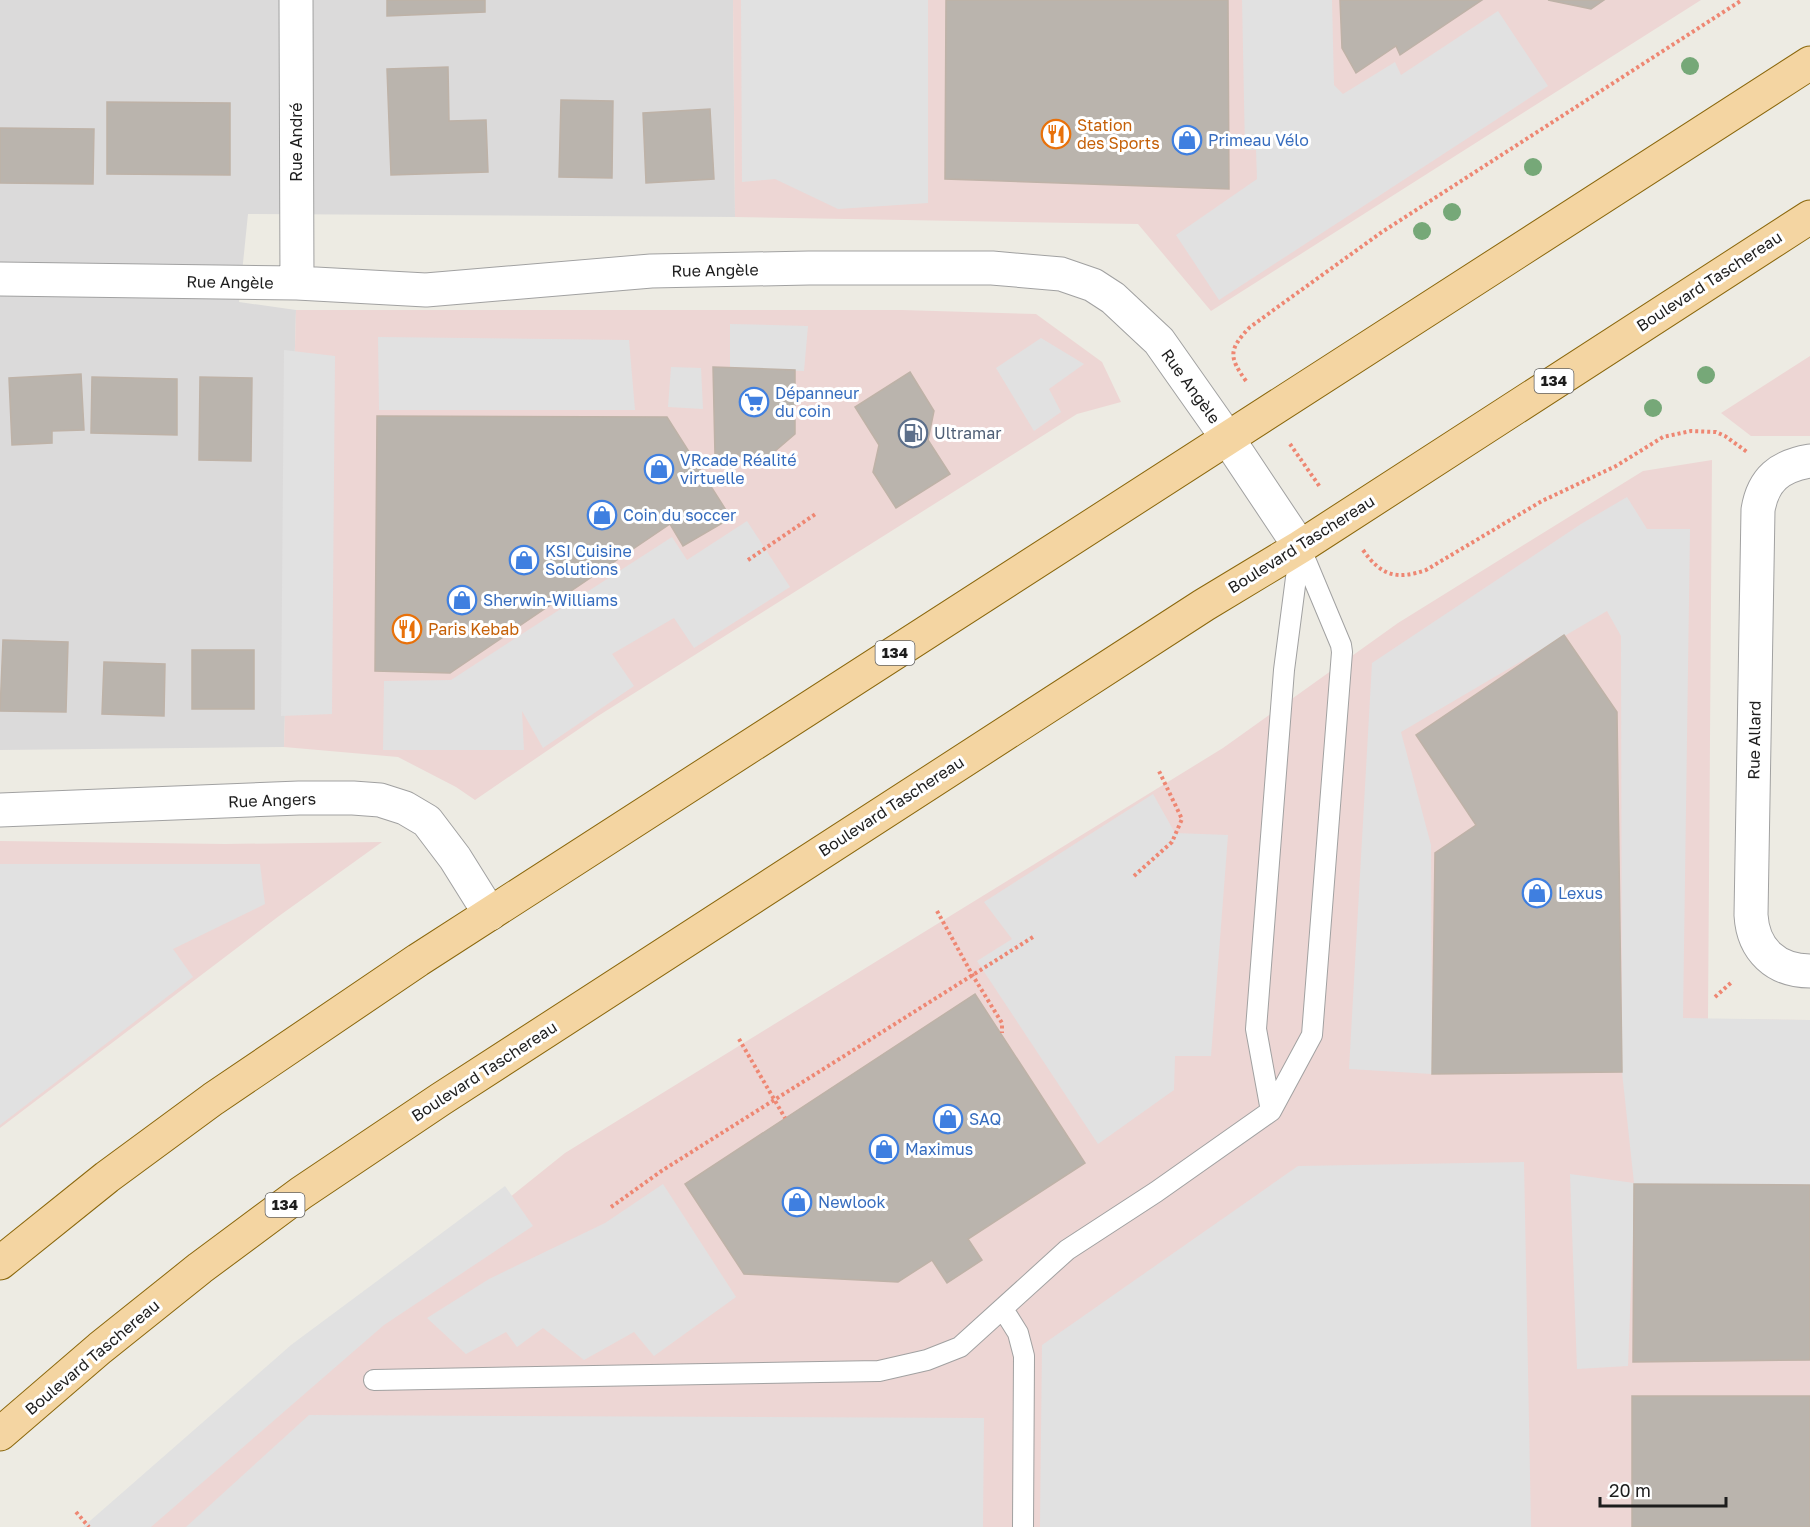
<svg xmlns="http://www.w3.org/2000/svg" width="1810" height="1527" viewBox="0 0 1810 1527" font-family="'Golos Text',sans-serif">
<rect width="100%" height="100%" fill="#edebe3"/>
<path fill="#dbdada" d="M 0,0 L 733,0 L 735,217 L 248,214 L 239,302 L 296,310 L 284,747 L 0,750 Z"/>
<path fill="#edd6d4" d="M 733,0 L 1701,0 L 1211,311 L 1138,224 L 735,217 Z
M 296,310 L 902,310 L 1036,314 L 1102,362 L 1121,402 L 1077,414 L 598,716 L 475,800 L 456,787 L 398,757 L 284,747 Z
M 1810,356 L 1810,436 L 1751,436 L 1721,413 Z
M 1712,460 L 1708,1019 L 1810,1020 L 1810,1527 L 114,1527 L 494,1210 L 565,1153 L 1223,748 L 1398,623 L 1643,471 Z
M 0,841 L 225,844 L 382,842 L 279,916 L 0,1128 Z"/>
<path fill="#e1e1e1" d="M 741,0 L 928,0 L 928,203 L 838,209 L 775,179 L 742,182 Z
M 1242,0 L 1332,0 L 1334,85 L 1343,94 L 1395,62 L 1401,75 L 1498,11 L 1548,86 L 1219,300 L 1176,235 L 1257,179 L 1256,150 L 1245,150 Z
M 730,324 L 808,326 L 804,371 L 730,368 Z
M 378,337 L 629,340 L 635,410 L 379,410 Z
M 1041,338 L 1084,364 L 1049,389 L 1061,412 L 1034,431 L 996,368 Z
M 284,350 L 335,356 L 332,714 L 281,716 Z
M 671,367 L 701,368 L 703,409 L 668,407 Z
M 1627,497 L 1647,529 L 1690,529 L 1683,1018 L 1810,1020 L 1810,1185 L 1635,1184 L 1628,1366 L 1577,1369 L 1570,1174 L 1634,1183 L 1622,1072 L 1621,636 L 1607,611 L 1401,732 L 1431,845 L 1432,1074 L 1349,1069 L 1372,663 L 1581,524 Z
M 747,521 L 790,587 L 694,648 L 674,618 L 612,654 L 634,686 L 543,748 L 522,711 L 524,750 L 383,750 L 384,681 L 451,680 L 672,537 L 687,560 Z
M 1153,794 L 1175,833 L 1228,835 L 1211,1056 L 1175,1056 L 1174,1090 L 1098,1144 L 977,961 L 1012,939 L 984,902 Z
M 0,864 L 260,864 L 265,904 L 173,949 L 193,977 L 0,1125 Z
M 1524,1162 L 1531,1527 L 1040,1527 L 1042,1345 L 1298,1166 Z
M 663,1184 L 736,1297 L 654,1356 L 634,1332 L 584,1360 L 543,1328 L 517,1347 L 506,1332 L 466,1354 L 427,1318 L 489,1279 L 605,1223 Z
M 505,1186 L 533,1226 L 384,1325 L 151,1527 L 83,1527 L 291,1345 Z
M 309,1415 L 984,1418 L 983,1527 L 186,1527 Z"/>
<path fill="#bab4ad" stroke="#beb2a7" stroke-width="1.5" d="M 387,0 L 485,0 L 485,12 L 387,16 Z
M 946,0 L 1228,0 L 1229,189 L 945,179 Z
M 1340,0 L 1482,0 L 1400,55 L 1396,46 L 1356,73 L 1342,48 Z
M 1548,0 L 1604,0 L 1591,9 Z
M 448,67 L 449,121 L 486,120 L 488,172 L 391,175 L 387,69 Z
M 561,100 L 613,101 L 612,178 L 559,177 Z
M 107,102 L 230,103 L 230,175 L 107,174 Z
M 710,109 L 714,179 L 646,183 L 643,113 Z
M 0,128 L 94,129 L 93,184 L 0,183 Z
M 713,367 L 795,370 L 795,434 L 767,458 L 715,455 Z
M 910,372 L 934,411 L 928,440 L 950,474 L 896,508 L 873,472 L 879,445 L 855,407 Z
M 81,374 L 84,430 L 52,431 L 52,443 L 12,445 L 9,378 Z
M 92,377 L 177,379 L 177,435 L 91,433 Z
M 200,377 L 252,378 L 251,461 L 199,460 Z
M 377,416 L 667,417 L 731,518 L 683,546 L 670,524 L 450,673 L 375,671 Z
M 1564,635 L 1617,712 L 1622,1072 L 1432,1074 L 1435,853 L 1476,825 L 1416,735 Z
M 3,640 L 68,642 L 66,712 L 0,711 Z
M 192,650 L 254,650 L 254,709 L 192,709 Z
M 104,662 L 165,664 L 164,716 L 102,714 Z
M 975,994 L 1085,1163 L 968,1239 L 982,1260 L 947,1283 L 932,1260 L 898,1282 L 744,1274 L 685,1184 Z
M 1634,1184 L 1810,1185 L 1810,1360 L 1633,1362 Z
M 1632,1396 L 1810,1396 L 1810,1527 L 1632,1527 Z"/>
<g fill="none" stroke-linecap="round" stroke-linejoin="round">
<g stroke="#a1a1a1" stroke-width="22">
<path id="service" d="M 1271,1111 L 1256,1029 L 1284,670 L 1300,547
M 1003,1309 L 1018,1333 L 1024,1356 L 1023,1527
M 374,1380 L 879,1371 L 927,1360 L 960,1347 L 1067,1250 L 1156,1192 L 1271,1111 L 1312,1035 L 1342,652 L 1341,645 L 1300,547"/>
</g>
<g stroke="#a1a1a1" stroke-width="35">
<path id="minor" d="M 296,0 L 297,283
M 0,279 L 297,283 L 426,290 L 651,271 L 809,268 L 992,268 L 1061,274 L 1093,285 L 1113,298 L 1159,341 L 1228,439 L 1300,547
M 1810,461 C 1780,466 1763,479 1758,510 L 1751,915 C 1753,950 1776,971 1810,971
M 0,810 L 299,798 L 353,798 L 380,800 L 405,808 L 427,821 L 455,858 L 490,914"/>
</g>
<g stroke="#8a670c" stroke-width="35">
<path id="primary" d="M 0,1263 L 107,1177 L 213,1099 L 418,960 L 1810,63
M 0,1434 L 100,1348 L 200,1268 L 301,1193 L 441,1099 L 1204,605 L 1300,547 L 1810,217"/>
</g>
<path stroke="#ee8773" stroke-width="4" stroke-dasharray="3 3" stroke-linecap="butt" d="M 1246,381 C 1229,357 1228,350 1250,327 L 1382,232 L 1742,0
M 1290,444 L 1320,487
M 1363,550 C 1381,576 1397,580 1426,570 L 1542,501 L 1616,466 L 1663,437 L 1691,431 L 1716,432 L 1725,436 L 1747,452
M 748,560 L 817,513
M 1134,876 L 1172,842 L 1182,819 L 1158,769
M 937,911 L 973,976 L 1002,1023 L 1002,1033
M 1715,997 L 1733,981
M 739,1039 L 785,1118
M 611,1207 L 663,1170 L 1033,937
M 76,1512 L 89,1527"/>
<use href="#service" stroke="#fff" stroke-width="20"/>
<use href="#minor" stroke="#fff" stroke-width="33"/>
<use href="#primary" stroke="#f4d5a2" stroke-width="33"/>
</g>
<g fill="#76a878">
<circle cx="1690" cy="66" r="9"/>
<circle cx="1533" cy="167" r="9"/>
<circle cx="1452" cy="212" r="9"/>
<circle cx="1422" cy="231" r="9"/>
<circle cx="1706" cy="375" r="9"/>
<circle cx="1653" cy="408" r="9"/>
</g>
<defs>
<g id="restaurant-ring" transform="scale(1.5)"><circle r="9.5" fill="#fff" stroke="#e8710a" stroke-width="1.5"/><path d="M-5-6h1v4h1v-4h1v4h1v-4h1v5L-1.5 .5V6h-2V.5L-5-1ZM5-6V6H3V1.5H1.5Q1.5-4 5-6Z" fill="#e8710a"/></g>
<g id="shop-ring" transform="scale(1.5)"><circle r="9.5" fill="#fff" stroke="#3f7fe0" stroke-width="1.5"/><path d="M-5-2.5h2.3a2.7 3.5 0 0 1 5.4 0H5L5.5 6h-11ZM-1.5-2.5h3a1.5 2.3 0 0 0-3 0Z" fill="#3f7fe0"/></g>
<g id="supermarket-ring" transform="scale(1.5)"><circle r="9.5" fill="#fff" stroke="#3f7fe0" stroke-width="1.5"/><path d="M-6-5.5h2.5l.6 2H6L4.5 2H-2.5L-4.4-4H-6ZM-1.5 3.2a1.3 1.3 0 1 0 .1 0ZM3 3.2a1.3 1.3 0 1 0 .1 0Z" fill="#3f7fe0"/></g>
<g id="fuel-ring" transform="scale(1.5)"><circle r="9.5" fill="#fff" stroke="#5c6f8a" stroke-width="1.5"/><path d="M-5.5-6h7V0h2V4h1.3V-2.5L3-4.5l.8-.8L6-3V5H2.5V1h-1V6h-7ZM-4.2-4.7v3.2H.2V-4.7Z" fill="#5c6f8a"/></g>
</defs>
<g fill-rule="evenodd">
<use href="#restaurant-ring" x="1056" y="134"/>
<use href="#shop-ring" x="1187" y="140"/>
<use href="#supermarket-ring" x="754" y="402"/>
<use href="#fuel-ring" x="913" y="433"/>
<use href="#shop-ring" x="659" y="469"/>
<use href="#shop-ring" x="602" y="515"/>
<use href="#shop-ring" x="524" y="560"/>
<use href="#shop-ring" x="462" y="600"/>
<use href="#restaurant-ring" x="407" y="629"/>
<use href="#shop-ring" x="1537" y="893"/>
<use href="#shop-ring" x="948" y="1119"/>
<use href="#shop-ring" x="884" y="1149"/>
<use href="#shop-ring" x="797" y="1202"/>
</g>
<g text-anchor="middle" stroke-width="6" stroke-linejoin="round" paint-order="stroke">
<g fill="#fff" stroke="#616161" stroke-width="1.5">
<rect x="1534.5" y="369" width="39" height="24" rx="4.5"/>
<rect x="875.5" y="641" width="39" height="24" rx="4.5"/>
<rect x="265.5" y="1193" width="39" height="24" rx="4.5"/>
</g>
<g font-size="15" font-weight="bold" fill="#1d1d1d">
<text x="1554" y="386">134</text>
<text x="895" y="658">134</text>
<text x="285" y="1210">134</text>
</g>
<g font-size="16" fill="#c56008" stroke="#fff" text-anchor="start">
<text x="1077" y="131">Station<tspan x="1077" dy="18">des Sports</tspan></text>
<text x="428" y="635">Paris Kebab</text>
</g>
<g font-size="16" fill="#366cbe" stroke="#fff" text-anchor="start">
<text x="1208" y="146">Primeau Vélo</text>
<text x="775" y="399">Dépanneur<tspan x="775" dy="18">du coin</tspan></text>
<text x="680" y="466">VRcade Réalité<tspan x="680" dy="18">virtuelle</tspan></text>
<text x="623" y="521">Coin du soccer</text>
<text x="545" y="557">KSI Cuisine<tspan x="545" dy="18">Solutions</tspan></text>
<text x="483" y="606">Sherwin-Williams</text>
<text x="1558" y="899">Lexus</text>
<text x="969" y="1125">SAQ</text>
<text x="905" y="1155">Maximus</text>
<text x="818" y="1208">Newlook</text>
</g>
<g font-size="16" fill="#1d1d1d" stroke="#fff">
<text transform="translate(296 142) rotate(-90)" y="6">Rue André</text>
<text transform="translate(715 270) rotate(-1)" y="6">Rue Angèle</text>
<text transform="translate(1709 281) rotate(-33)" y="6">Boulevard Taschereau</text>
<text transform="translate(230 282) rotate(1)" y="6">Rue Angèle</text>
<text transform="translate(1191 386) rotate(54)" y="6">Rue Angèle</text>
<text transform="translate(1301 544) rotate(-32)" y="6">Boulevard Taschereau</text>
<text transform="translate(1754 740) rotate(-89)" y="6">Rue Allard</text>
<text transform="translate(272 800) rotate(-2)" y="6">Rue Angers</text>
<text transform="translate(891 806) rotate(-33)" y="6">Boulevard Taschereau</text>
<text transform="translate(484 1071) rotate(-33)" y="6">Boulevard Taschereau</text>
<text transform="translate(92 1357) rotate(-40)" y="6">Boulevard Taschereau</text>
</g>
<g font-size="16" fill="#4e5e75" stroke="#fff" text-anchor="start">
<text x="934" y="439">Ultramar</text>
</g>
</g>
<path d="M1600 1497v9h126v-9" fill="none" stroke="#1d1d1d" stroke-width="3"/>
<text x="1609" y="1497" font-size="18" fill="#1d1d1d" stroke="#ffffff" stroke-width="4.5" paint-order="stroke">20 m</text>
</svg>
